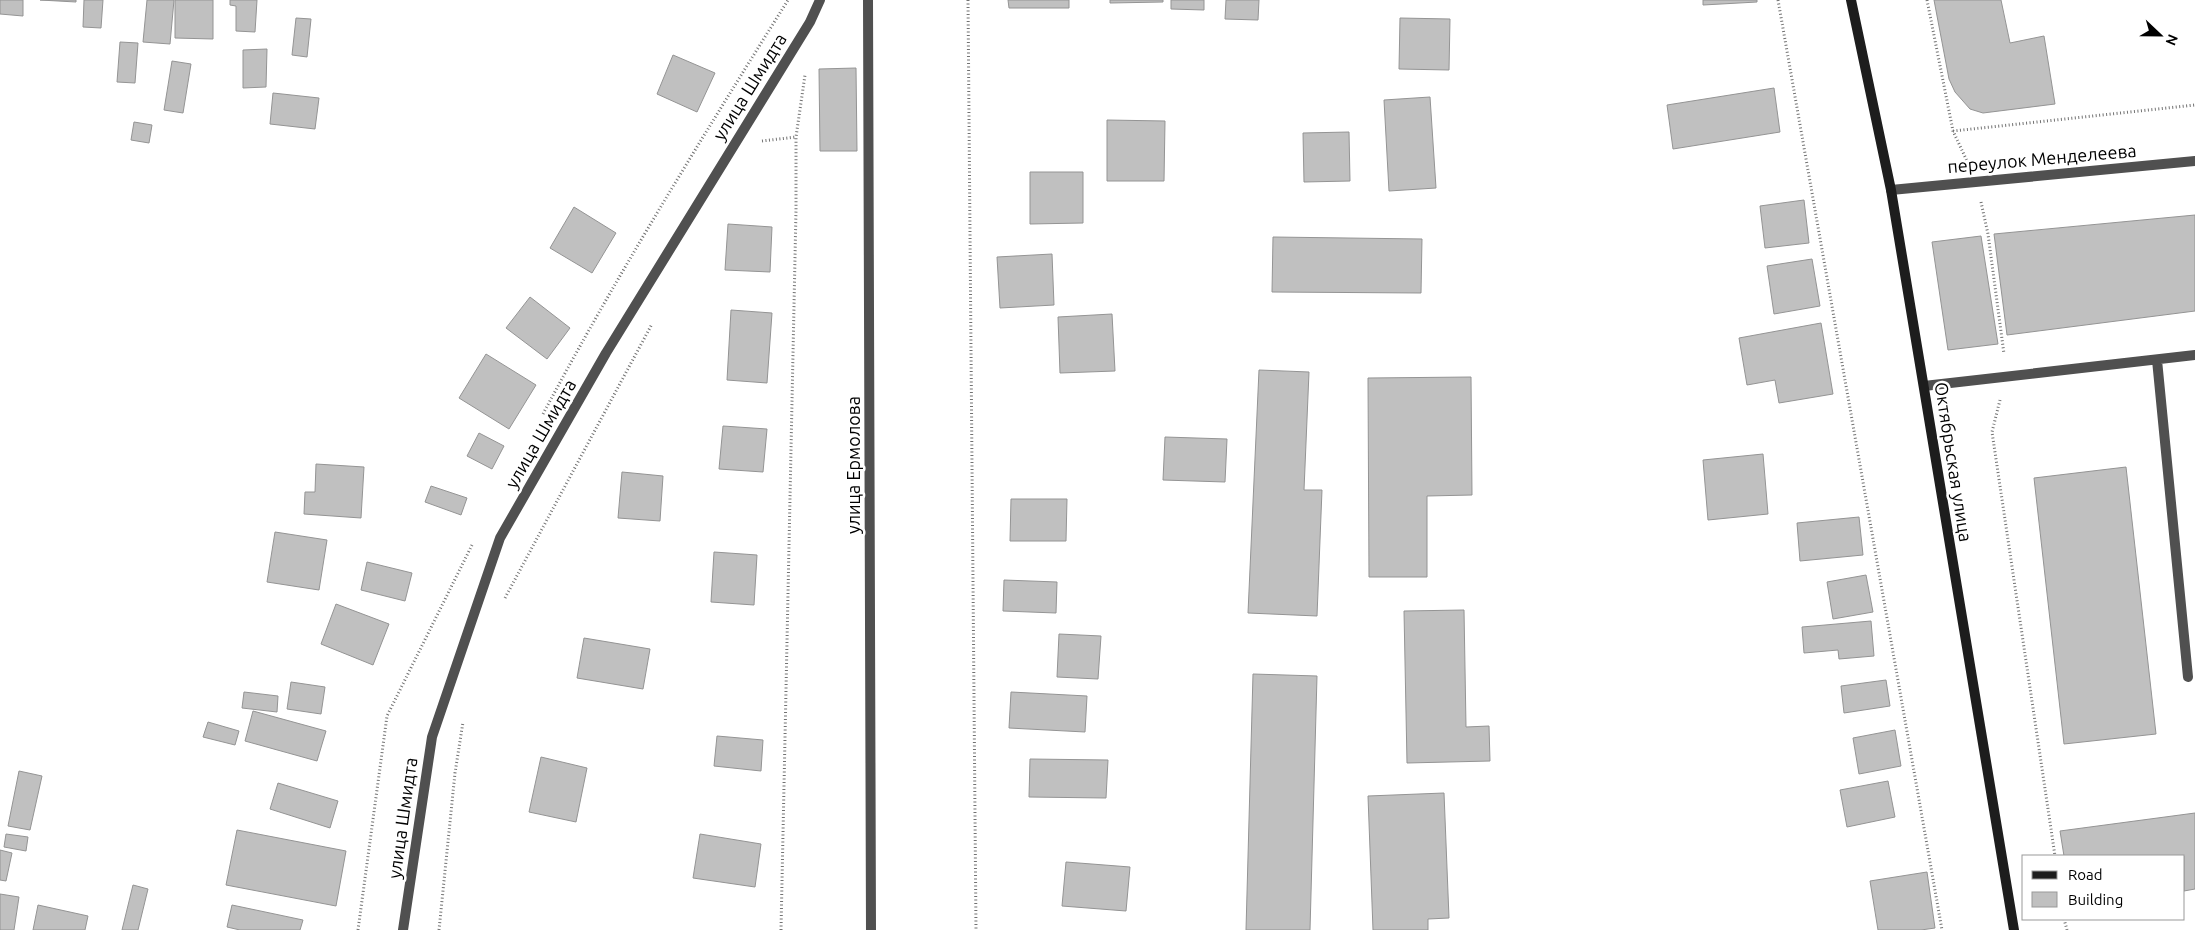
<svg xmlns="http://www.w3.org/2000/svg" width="2195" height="930" viewBox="0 0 2195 930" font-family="Ubuntu,sans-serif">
<rect width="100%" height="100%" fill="#fff"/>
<path fill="#c0c0c0" stroke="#949494" d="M 0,0 L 23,0 L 23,16 L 0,14 Z
M 40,0 L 76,0 L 76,2 Z
M 84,0 L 103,0 L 101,28 L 83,27 Z
M 147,0 L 174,0 L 170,44 L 143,42 Z
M 175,0 L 213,0 L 213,39 L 175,38 Z
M 230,0 L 257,0 L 255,32 L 236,31 L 236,6 L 230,5 Z
M 1008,0 L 1069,0 L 1069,8 L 1009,8 Z
M 1110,0 L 1163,0 L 1163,2 L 1110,3 Z
M 1171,0 L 1204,0 L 1204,10 L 1171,9 Z
M 1226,0 L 1259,0 L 1258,20 L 1225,19 Z
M 1703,0 L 1757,0 L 1757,2 L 1703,5 Z
M 1934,0 L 2001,0 L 2010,43 L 2044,36 L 2055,104 L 1983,113 L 1970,109 L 1955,92 L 1949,79 Z
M 296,18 L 311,19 L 307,57 L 292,55 Z
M 1400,18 L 1450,19 L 1449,70 L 1399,69 Z
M 120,42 L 138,43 L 135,83 L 117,82 Z
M 267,49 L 266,87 L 243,88 L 243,50 Z
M 673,55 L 715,73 L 697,112 L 657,94 Z
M 172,61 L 191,64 L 183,113 L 164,110 Z
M 856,68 L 857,151 L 820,151 L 819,69 Z
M 1774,88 L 1780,132 L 1673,149 L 1667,105 Z
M 273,93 L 319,98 L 315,129 L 270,124 Z
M 1430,97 L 1436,188 L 1389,191 L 1384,100 Z
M 1107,120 L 1165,121 L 1164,181 L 1107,181 Z
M 134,122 L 152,125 L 149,143 L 131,140 Z
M 1349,132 L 1350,181 L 1304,182 L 1303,133 Z
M 1030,172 L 1083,172 L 1083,223 L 1030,224 Z
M 1804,200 L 1809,243 L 1765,248 L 1760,206 Z
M 574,207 L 616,233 L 592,273 L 550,248 Z
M 2195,215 L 2195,311 L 2007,335 L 1994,234 Z
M 728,224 L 772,227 L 770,272 L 725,270 Z
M 1981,236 L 1998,344 L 1948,350 L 1932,242 Z
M 1273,237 L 1422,239 L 1421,293 L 1272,292 Z
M 1052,254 L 1054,305 L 1000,308 L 997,257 Z
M 1812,259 L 1820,306 L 1774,314 L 1767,266 Z
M 530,297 L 570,328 L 547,359 L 506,328 Z
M 731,310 L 772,313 L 767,383 L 727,380 Z
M 1112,314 L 1115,371 L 1060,373 L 1058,317 Z
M 1821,323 L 1833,394 L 1779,403 L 1775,380 L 1747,385 L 1739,338 Z
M 486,354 L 536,385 L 509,429 L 459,398 Z
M 1259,370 L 1309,372 L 1304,490 L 1322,490 L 1317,616 L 1248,613 Z
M 1471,377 L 1472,495 L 1427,496 L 1427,577 L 1369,577 L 1368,378 Z
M 723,426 L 767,429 L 763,472 L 719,469 Z
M 479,433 L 504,446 L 492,469 L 467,456 Z
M 1165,437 L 1227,439 L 1225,482 L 1163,480 Z
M 1763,454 L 1768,514 L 1708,520 L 1703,460 Z
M 316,464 L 364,467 L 361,518 L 304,514 L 305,492 L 315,492 Z
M 2126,467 L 2156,734 L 2064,744 L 2034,478 Z
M 622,472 L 663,476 L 660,521 L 618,518 Z
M 431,486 L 467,498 L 461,515 L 425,502 Z
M 1011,499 L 1067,499 L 1066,541 L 1010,541 Z
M 1859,517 L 1863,555 L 1800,561 L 1797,523 Z
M 275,532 L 327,540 L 319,590 L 267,582 Z
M 714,552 L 757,555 L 754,605 L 711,602 Z
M 367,562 L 412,573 L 405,601 L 361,590 Z
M 1866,575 L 1873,612 L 1833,619 L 1827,582 Z
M 1004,580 L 1057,582 L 1056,613 L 1003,611 Z
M 336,604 L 389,624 L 373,665 L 321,644 Z
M 1464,610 L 1466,727 L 1489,726 L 1490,761 L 1407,763 L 1404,611 Z
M 1871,621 L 1874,656 L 1839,659 L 1838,650 L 1804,653 L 1802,627 Z
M 1059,634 L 1101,636 L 1098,679 L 1057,677 Z
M 584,638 L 650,649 L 643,689 L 577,678 Z
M 1253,674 L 1317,676 L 1310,930 L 1246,930 Z
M 1886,680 L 1890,706 L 1844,713 L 1841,686 Z
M 291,682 L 325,687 L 321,714 L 287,709 Z
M 244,692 L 278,696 L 277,712 L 242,708 Z
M 1011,692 L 1087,696 L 1085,732 L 1009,728 Z
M 253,711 L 326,731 L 317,761 L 245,741 Z
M 208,722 L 239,731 L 235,745 L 203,737 Z
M 1895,730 L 1901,766 L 1859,774 L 1853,738 Z
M 717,736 L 763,740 L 761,771 L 714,766 Z
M 541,757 L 587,768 L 576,822 L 529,812 Z
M 1030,759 L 1108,760 L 1106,798 L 1029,797 Z
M 19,771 L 42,776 L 30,830 L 8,826 Z
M 1888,781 L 1895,817 L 1847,827 L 1840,790 Z
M 278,783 L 338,801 L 330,828 L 270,809 Z
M 1444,793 L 1449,918 L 1428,919 L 1428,930 L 1373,930 L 1368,796 Z
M 2195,813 L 2195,889 L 2184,891 L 2184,856 L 2064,856 L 2060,831 Z
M 237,830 L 346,851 L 336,906 L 226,885 Z
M 6,834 L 28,837 L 26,851 L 4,847 Z
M 700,834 L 761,844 L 755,887 L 693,878 Z
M 0,850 L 12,853 L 6,881 L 0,880 Z
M 1066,862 L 1130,867 L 1126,911 L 1062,906 Z
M 1927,872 L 1935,928 L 1921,930 L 1878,930 L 1870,881 Z
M 133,885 L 148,889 L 138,930 L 122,930 Z
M 0,894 L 19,897 L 14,930 L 0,930 Z
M 38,905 L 88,916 L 85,930 L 33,930 Z
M 232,905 L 303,920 L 300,930 L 240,930 L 227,927 Z"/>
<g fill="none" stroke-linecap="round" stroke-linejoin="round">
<path stroke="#727272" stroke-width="3" stroke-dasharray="1 2.5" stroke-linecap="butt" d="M 968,0 L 976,930
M 1778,0 L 1942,930
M 1927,0 L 1953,131 L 1967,161
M 1953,131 L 2195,105
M 762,141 L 796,137
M 1981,202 L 1988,234 L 2004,354
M 2000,400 L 1992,432 L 2055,856
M 543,414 C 618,273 703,136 788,0
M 505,598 L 652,324
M 2064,919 L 2067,930
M 358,930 L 387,716 L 472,545
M 439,930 L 455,773 L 463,722
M 781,930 L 796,210 L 796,137 L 805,75"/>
<path stroke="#505050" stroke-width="10" d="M 2157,360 L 2188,677
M 1924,386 L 2195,355"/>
<path stroke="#505050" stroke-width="10" d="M 1891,190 L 2195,161
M 403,930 L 432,737 L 500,538 L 606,353 L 810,22 L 820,0"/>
<path stroke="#505050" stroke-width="10" d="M 868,0 L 871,930"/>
<path stroke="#1d1d1d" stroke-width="10" d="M 1851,0 L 1891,190 L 2014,930"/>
</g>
<g text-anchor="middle" stroke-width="5" stroke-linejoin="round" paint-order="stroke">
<g font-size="18" fill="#000" stroke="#fff">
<text transform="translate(750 87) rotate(-58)" y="6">улица Шмидта</text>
<text transform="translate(2042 159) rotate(-5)" y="6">переулок Менделеева</text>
<text transform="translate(541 434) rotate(-60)" y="6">улица Шмидта</text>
<text transform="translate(1953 462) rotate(81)" y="6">Октябрьская улица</text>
<text transform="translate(854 465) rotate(-90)" y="6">улица Ермолова</text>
<text transform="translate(403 818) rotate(-82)" y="6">улица Шмидта</text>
</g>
</g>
<rect x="2022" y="855" width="162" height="65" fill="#ffffff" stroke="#999999"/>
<rect x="2032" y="871" width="25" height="8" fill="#1d1d1d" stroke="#999999"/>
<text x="2068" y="880" font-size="15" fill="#000000">Road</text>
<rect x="2032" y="892" width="25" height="15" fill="#c0c0c0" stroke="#999999"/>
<text x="2068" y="905" font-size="15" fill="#000000">Building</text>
<g transform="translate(2160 35) rotate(112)" stroke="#ffffff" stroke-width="4" paint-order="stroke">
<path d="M0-4L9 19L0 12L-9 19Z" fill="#000000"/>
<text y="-8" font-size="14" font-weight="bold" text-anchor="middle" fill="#000000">N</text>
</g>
</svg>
